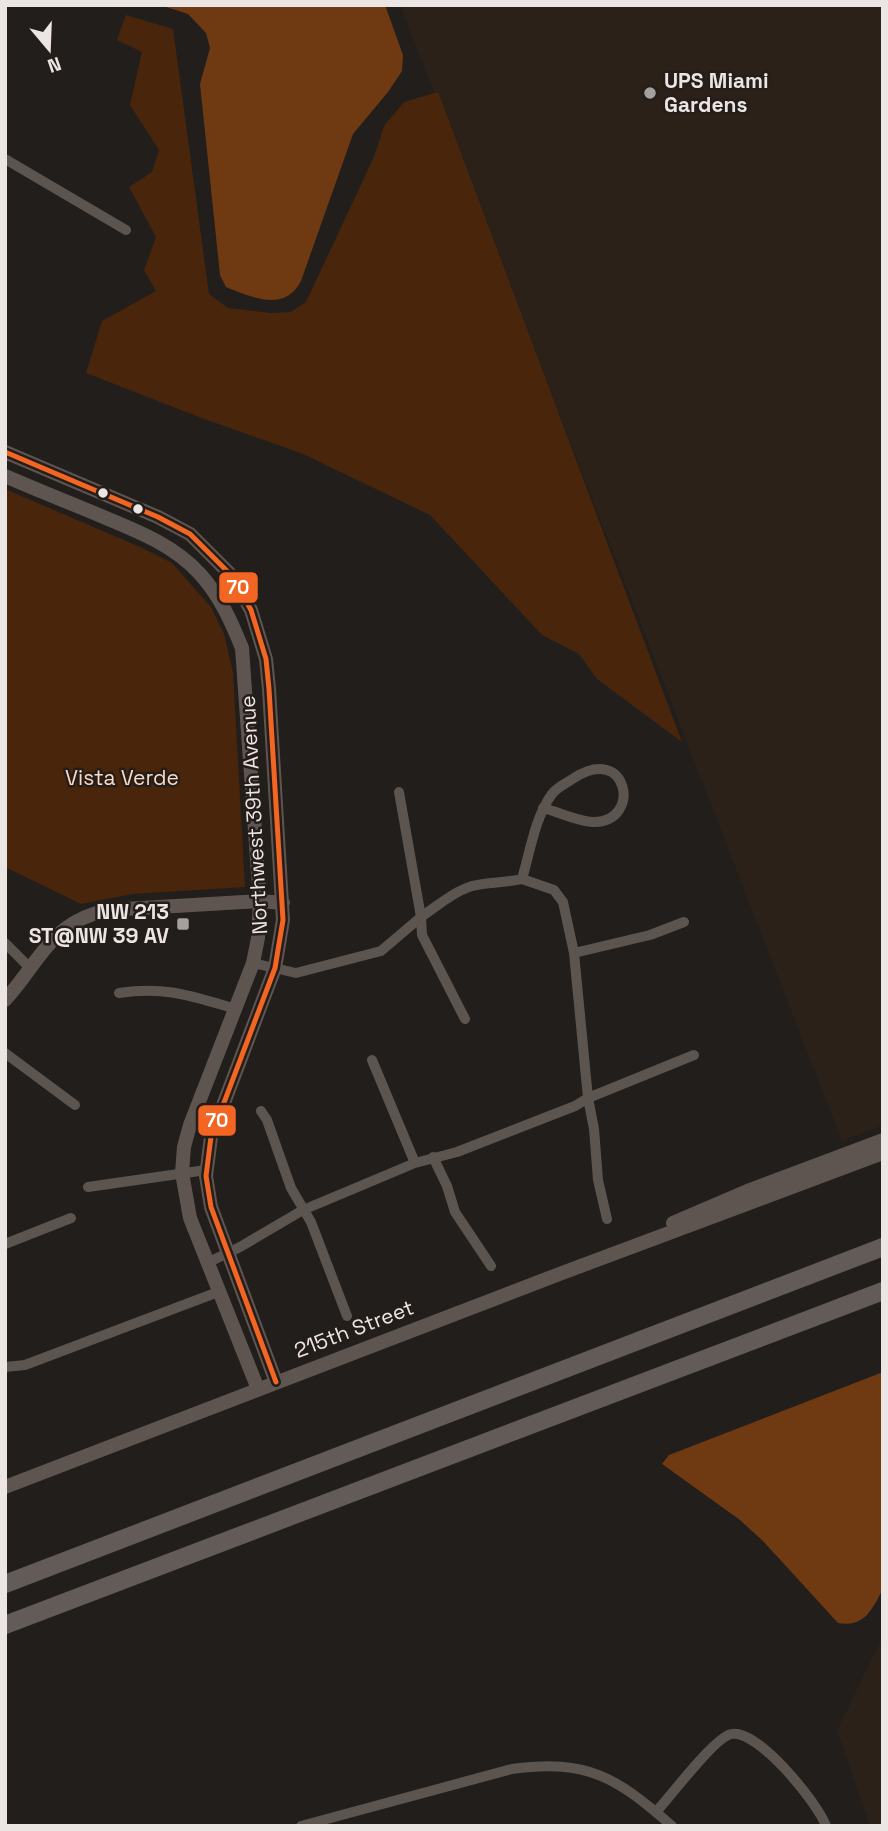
<svg xmlns="http://www.w3.org/2000/svg" width="888" height="1831" viewBox="0 0 888 1831" font-family="'Space Grotesk',sans-serif">
<rect width="100%" height="100%" fill="#211e1c"/>
<path fill="#2b2119" d="M 400,5 L 883,5 L 883,1125 L 842,1141 Z
M 883,1636 L 883,1826 L 870,1826 L 837,1730 Z"/>
<path fill="#49260b" d="M 126,15 L 173,29 L 209,294 L 228,308 L 271,313 L 291,312 L 306,302 L 374,157 L 384,126 L 404,102 L 438,92 L 682,742 L 597,679 L 579,654 L 542,635 L 430,515 L 303,454 L 199,417 L 86,373 L 102,321 L 156,291 L 144,270 L 156,237 L 129,187 L 152,172 L 159,150 L 130,105 L 142,52 L 117,40 Z
M 5,489 L 140,547 L 172,563 L 211,607 L 224,634 L 233,672 L 245,887 L 132,894 L 81,904 L 5,867 Z"/>
<path fill="#6f3a12" d="M 160,5 L 385,5 L 403,55 L 402,71 L 388,92 L 353,134 L 301,281 C 285,312 253,298 226,287 L 220,275 L 200,84 L 210,48 L 206,33 L 188,14 Z
M 883,1372 L 883,1589 C 872,1609 865,1628 838,1623 L 763,1541 L 740,1520 L 662,1464 L 669,1455 Z"/>
<g fill="none" stroke-linecap="round" stroke-linejoin="round">
<path stroke="#5c544f" stroke-width="10" d="M 5,159 L 126,230
M 522,879 L 554,890 L 563,902 L 574,953 L 588,1098 L 594,1129 L 598,1180 L 607,1219
M 5,943 L 29,967
M 574,953 L 650,935 L 684,922
M 253,963 L 296,973 L 381,951 L 421,917 L 399,792
M 119,993 C 166,986 191,996 236,1009
M 465,1019 L 422,935 L 421,917 C 437,906 453,892 472,886 C 487,882 505,883 522,879 C 530,852 535,817 552,794 C 557,787 567,783 574,778 C 628,743 642,821 595,822 C 579,822 559,812 543,808
M 5,1053 L 75,1105
M 372,1060 L 415,1163
M 261,1111 L 267,1120 L 291,1188 L 311,1222 L 347,1316
M 433,1157 L 447,1186 L 455,1212 L 491,1266
M 88,1187 L 206,1170
M 5,1244 L 71,1218
M 207,1263 L 240,1247 L 303,1210 L 415,1163 L 457,1152 L 575,1106 L 588,1098 L 694,1055
M 5,1367 L 25,1365 L 218,1292
M 656,1812 C 670,1797 714,1738 731,1734 C 757,1728 818,1803 826,1826
M 301,1826 L 512,1769 C 588,1759 616,1777 672,1826"/>
<path stroke="#5e5551" stroke-width="14" d="M 5,452 L 158,517 L 190,534 L 232,576 L 251,610 L 266,659 L 269,689 L 283,920 L 275,968 L 211,1137 L 206,1176 L 211,1207 L 276,1382
M 5,476 C 35,489 65,501 94,513 C 132,529 172,543 200,574 C 220,596 231,621 242,648 L 260,901 L 258,938 L 253,963 L 190,1125 L 184,1147 L 182,1173 L 190,1218 L 258,1389
M 5,1000 C 40,962 50,922 108,910 L 260,901 L 283,903
M 673,1223 L 750,1190 L 883,1140
M 5,1487 L 562,1273 L 883,1153"/>
<path stroke="#635b58" stroke-width="18" d="M 5,1584 L 883,1247
M 5,1625 L 883,1291"/>
<g stroke="#241d19" stroke-width="10">
<path id="bus-1" d="M 5,452 L 158,517 L 190,534 L 232,576 L 251,610 L 266,659 L 269,689 L 283,920 L 275,968 L 211,1137 L 206,1176 L 211,1207 L 276,1382"/>
</g>
<use href="#bus-1" stroke="#f26522" stroke-width="5"/>
</g>
<g fill="#a4a09d" stroke="#241d19" stroke-width="2.5">
<circle cx="650" cy="93" r="7"/>
<rect x="176" y="917" width="14" height="14" rx="3.5"/>
</g>
<g fill="#ebe6e3" stroke="#241d19" stroke-width="2.5">
<circle cx="103" cy="493" r="6"/>
<circle cx="138" cy="509" r="6"/>
</g>
<g text-anchor="middle" stroke-width="5" stroke-linejoin="round" paint-order="stroke">
<g font-size="21" font-weight="bold" fill="#ebe6e3" stroke="#241d19" text-anchor="start">
<text x="664" y="88">UPS Miami<tspan x="664" dy="24">Gardens</tspan></text>
<text x="169" y="919" text-anchor="end">NW 213<tspan x="169" dy="24">ST@NW 39 AV</tspan></text>
</g>
<g font-size="21" fill="#fdd8c2" stroke="#241d19">
<text x="122" y="785">Vista Verde</text>
</g>
<g font-size="21" fill="#ebe6e3" stroke="#241d19">
<text transform="translate(254 815) rotate(-93)" y="7">Northwest 39th Avenue</text>
<text transform="translate(354 1329) rotate(-21)" y="7">215th Street</text>
</g>
</g>
<g stroke="#241d19" stroke-width="2.5">
<rect x="218" y="571" width="41" height="33" rx="7" fill="#f26522"/>
<rect x="197" y="1104" width="40" height="33" rx="7" fill="#f26522"/>
</g>
<g font-size="19" text-anchor="middle" font-weight="bold" fill="#fff">
<text x="238" y="594">70</text>
<text x="217" y="1127">70</text>
</g>
<rect width="888" height="1831" fill="none" stroke="#ebe6e3" stroke-width="14"/>
<g transform="translate(49 49) rotate(161)" stroke="#241d19" stroke-width="5" paint-order="stroke">
<path d="M0-5L12 26L0 18L-12 26Z" fill="#ebe6e3"/>
<text y="-10" font-size="19" font-weight="bold" text-anchor="middle" fill="#ebe6e3">N</text>
</g>
</svg>
